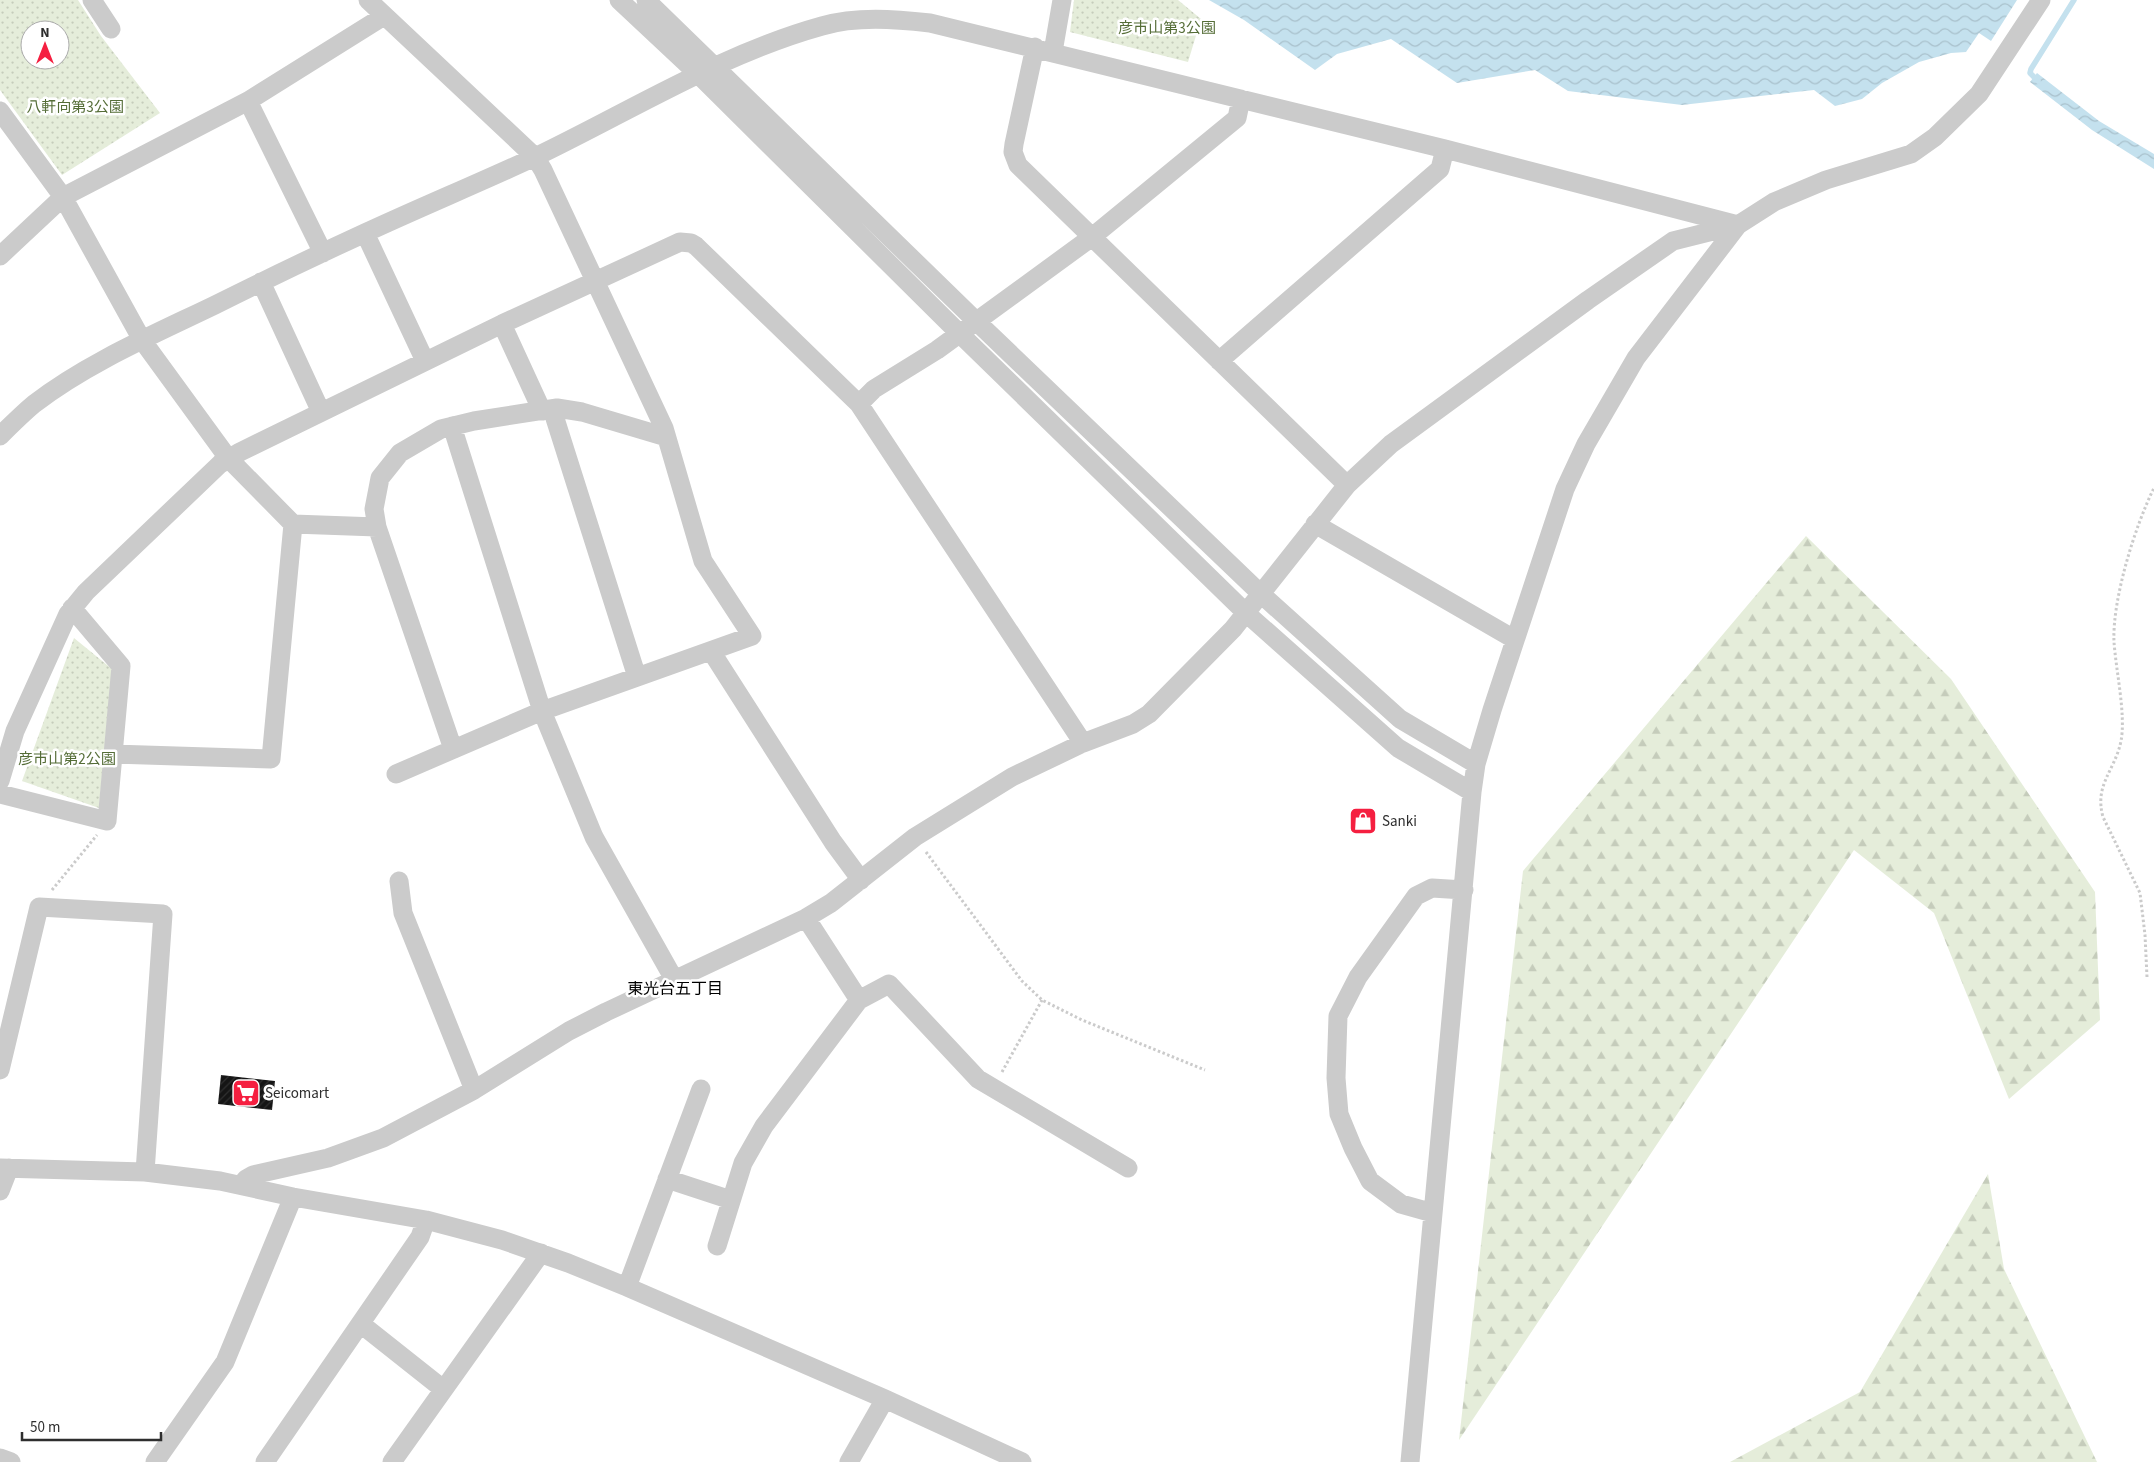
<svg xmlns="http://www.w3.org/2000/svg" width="2154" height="1462" viewBox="0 0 2154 1462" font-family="'Source Sans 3','Noto Sans JP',sans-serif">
<defs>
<pattern id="forest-firs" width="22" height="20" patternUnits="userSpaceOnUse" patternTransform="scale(1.25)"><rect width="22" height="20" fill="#e5edda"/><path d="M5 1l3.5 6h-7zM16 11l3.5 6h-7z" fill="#c5ccbb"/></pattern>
<pattern id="park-dots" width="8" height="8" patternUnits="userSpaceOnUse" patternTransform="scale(1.25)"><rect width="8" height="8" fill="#e5edda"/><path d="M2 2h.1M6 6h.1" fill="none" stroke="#c5ccbb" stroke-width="1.8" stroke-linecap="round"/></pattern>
<pattern id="water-waves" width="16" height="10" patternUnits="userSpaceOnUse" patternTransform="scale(1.25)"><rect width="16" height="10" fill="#c4e1ee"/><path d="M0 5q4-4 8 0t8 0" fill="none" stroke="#a9c1cc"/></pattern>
<pattern id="building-hatch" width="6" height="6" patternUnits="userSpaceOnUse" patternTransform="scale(1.25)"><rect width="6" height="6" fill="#151515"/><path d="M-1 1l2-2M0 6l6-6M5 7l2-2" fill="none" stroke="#2f2f2f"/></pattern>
</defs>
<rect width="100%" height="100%" fill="#fff"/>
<path fill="url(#forest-firs)" d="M 1806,536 L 1951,679 L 2095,892 L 2100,1020 L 2009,1099 L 1934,913 L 1854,850 L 1459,1440 L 1523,871 Z
M 1988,1174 L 2004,1269 L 2097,1462 L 1730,1462 L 1860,1392 Z"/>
<path fill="url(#park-dots)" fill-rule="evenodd" d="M 0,0 L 78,0 L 101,36 L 160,113 L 62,175 L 0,90 ZM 30,30 L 60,30 L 60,60 L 30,60 Z
M 1074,0 L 1178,0 L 1201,19 L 1188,62 L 1070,32 Z
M 74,638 L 112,669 L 99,808 L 22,781 Z"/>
<path fill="url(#water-waves)" d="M 1209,0 L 2017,0 L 1991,41 L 1979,33 L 1966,52 L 1951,53 L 1919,62 L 1882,83 L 1862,99 L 1835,106 L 1814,90 L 1682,105 L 1568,91 L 1535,70 L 1457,83 L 1391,39 L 1337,54 L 1315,70 L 1244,20 Z
M 2037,73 L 2099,121 L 2154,154 L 2154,169 L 2092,130 L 2030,82 Z"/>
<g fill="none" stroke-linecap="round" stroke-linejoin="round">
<path stroke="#c4e1ee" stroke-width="5.5" d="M 2038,81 L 2030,73 L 2031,69 L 2074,0"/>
</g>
<path fill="url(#building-hatch)" d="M 221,1075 L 275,1081 L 272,1110 L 218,1104 Z"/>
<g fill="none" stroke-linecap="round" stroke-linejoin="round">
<path stroke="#cbcbcb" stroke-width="3" stroke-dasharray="2.5 2.5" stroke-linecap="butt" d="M 926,852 L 1022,981 L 1042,1000 L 1082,1020 L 1205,1070
M 52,890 L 97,835
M 2147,977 L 2145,935 L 2140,893 L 2103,817 C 2094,784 2115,771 2121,741 C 2126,715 2116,671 2114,642 C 2112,600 2135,526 2154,488
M 1002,1072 L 1042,1000"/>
<path stroke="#cbcbcb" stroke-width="19" d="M 92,0 L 111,29
M 368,0 L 535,157 L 543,170 L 664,428 L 703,561 L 752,636 L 542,711 L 396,774
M 619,0 L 698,74 L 959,333 L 1246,613 L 1398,748 L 1472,792
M 646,0 L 976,321 L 1261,594 L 1400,719 L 1476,764
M 1035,47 L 1014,144 L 1013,152 L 1018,165 L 1347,485
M 1053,52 L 1062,0
M 248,101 L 323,253
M 0,111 L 63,197 L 142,340 L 228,458 L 293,524 L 377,527
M 365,233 L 425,361
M 0,256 L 63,197 L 248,101 L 384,16
M 261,282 L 321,412
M 502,324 L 542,411
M 1219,361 L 1440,169 L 1445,149
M 859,404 L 874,389 L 937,350 L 1092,237 L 1237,118 L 1241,99
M 552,409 L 637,677
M 452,426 L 542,711 L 594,837 L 675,981
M 0,436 C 11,425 22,414 34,404 C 87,363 155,334 215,305 C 265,280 315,256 365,233 C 421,207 479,183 535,157 C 629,112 721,54 822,26 C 856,16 895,19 930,23 L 1445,149 L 1738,225
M 1315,524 L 1514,639
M 711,651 L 833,842 L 861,880
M 453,749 L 377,527 L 374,509 L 380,478 L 400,453 L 441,429 L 474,421 L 557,408 L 582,412 L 666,437
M 113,754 L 271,759 L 293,524
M 0,781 L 15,731 L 68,614 L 86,592 L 220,464 L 240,452 L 502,324 L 680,242 L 691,243 L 696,246 L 859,404 L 1083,743
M 0,794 L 107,821 L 121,666 L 72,608
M 399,881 L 403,913 L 474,1090
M 806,918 L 859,1000
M 0,1070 L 39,907 L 163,914 L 145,1172
M 0,1168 L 145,1172 L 220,1181 L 293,1197 L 426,1220 L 502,1240 L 568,1263 L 627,1287 L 885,1399 L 1022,1462
M 667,1179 L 731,1200
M 241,1185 L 246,1179 L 253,1175 L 328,1158 L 383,1138 L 474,1090 L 569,1031 L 606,1012 L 806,918 L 831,903 L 915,837 L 1012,777 L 1083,743 L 1133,724 L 1149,714 L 1233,629 L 1347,485 L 1391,444 L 1588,300 L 1673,241 L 1737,225
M 0,1191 L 9,1168
M 1433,1213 L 1401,1204 L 1370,1181 L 1353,1148 L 1339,1114 L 1336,1078 L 1338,1016 L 1358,977 L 1416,896 L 1432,888 L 1464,890
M 717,1246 L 743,1163 L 764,1126 L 859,1000 L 889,984 L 978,1079 L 1128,1168
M 627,1287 L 701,1089
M 361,1324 L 443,1389
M 0,1458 L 11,1462
M 155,1462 L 225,1362 L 293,1197
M 265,1462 L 420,1237 L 426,1220
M 392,1462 L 541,1253
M 849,1462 L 885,1399
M 1410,1462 L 1472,792 L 1476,764 L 1492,710 L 1565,489 L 1586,444 L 1636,358 L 1738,225 L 1774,202 L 1826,180 L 1911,154 L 1935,137 L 1979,94 L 2041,0"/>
</g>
<defs>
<g id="shop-square" transform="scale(1.4375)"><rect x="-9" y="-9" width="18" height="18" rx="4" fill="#f51f40" stroke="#fff"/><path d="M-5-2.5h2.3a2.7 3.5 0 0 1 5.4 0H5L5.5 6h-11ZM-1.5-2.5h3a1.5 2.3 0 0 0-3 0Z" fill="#fff"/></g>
<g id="supermarket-square" transform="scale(1.4375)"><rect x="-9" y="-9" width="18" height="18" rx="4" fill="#f51f40" stroke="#fff"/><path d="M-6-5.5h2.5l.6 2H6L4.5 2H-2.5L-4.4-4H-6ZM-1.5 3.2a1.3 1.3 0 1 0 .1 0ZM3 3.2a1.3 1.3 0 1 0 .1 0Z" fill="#fff"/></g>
</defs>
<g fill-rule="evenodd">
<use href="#shop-square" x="1363" y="821"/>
<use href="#supermarket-square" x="246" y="1093"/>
</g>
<g text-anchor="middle" stroke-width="5" stroke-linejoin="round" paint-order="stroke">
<g font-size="15" fill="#556d37" stroke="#fff">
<text x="1167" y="33">彦市山第3公園</text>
<text x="75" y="112">八軒向第3公園</text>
<text x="67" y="764">彦市山第2公園</text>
</g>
<g font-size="15" fill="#2e2e2e" stroke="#fff" text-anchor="start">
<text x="1382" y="826">Sanki</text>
<text x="265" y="1098">Seicomart</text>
</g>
<g font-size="16" fill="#000" stroke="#fff">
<text x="675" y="994">東光台五丁目</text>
</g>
</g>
<g transform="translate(45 45)"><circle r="24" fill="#ffffff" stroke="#ababab"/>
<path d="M0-4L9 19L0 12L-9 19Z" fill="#f51f40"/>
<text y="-8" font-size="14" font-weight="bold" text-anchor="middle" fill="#2e2e2e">N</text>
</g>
<path d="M22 1432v8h139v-8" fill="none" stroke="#2e2e2e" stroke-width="2.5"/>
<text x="30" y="1432" font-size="15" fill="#2e2e2e" stroke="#ffffff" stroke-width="4" paint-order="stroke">50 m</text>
</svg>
